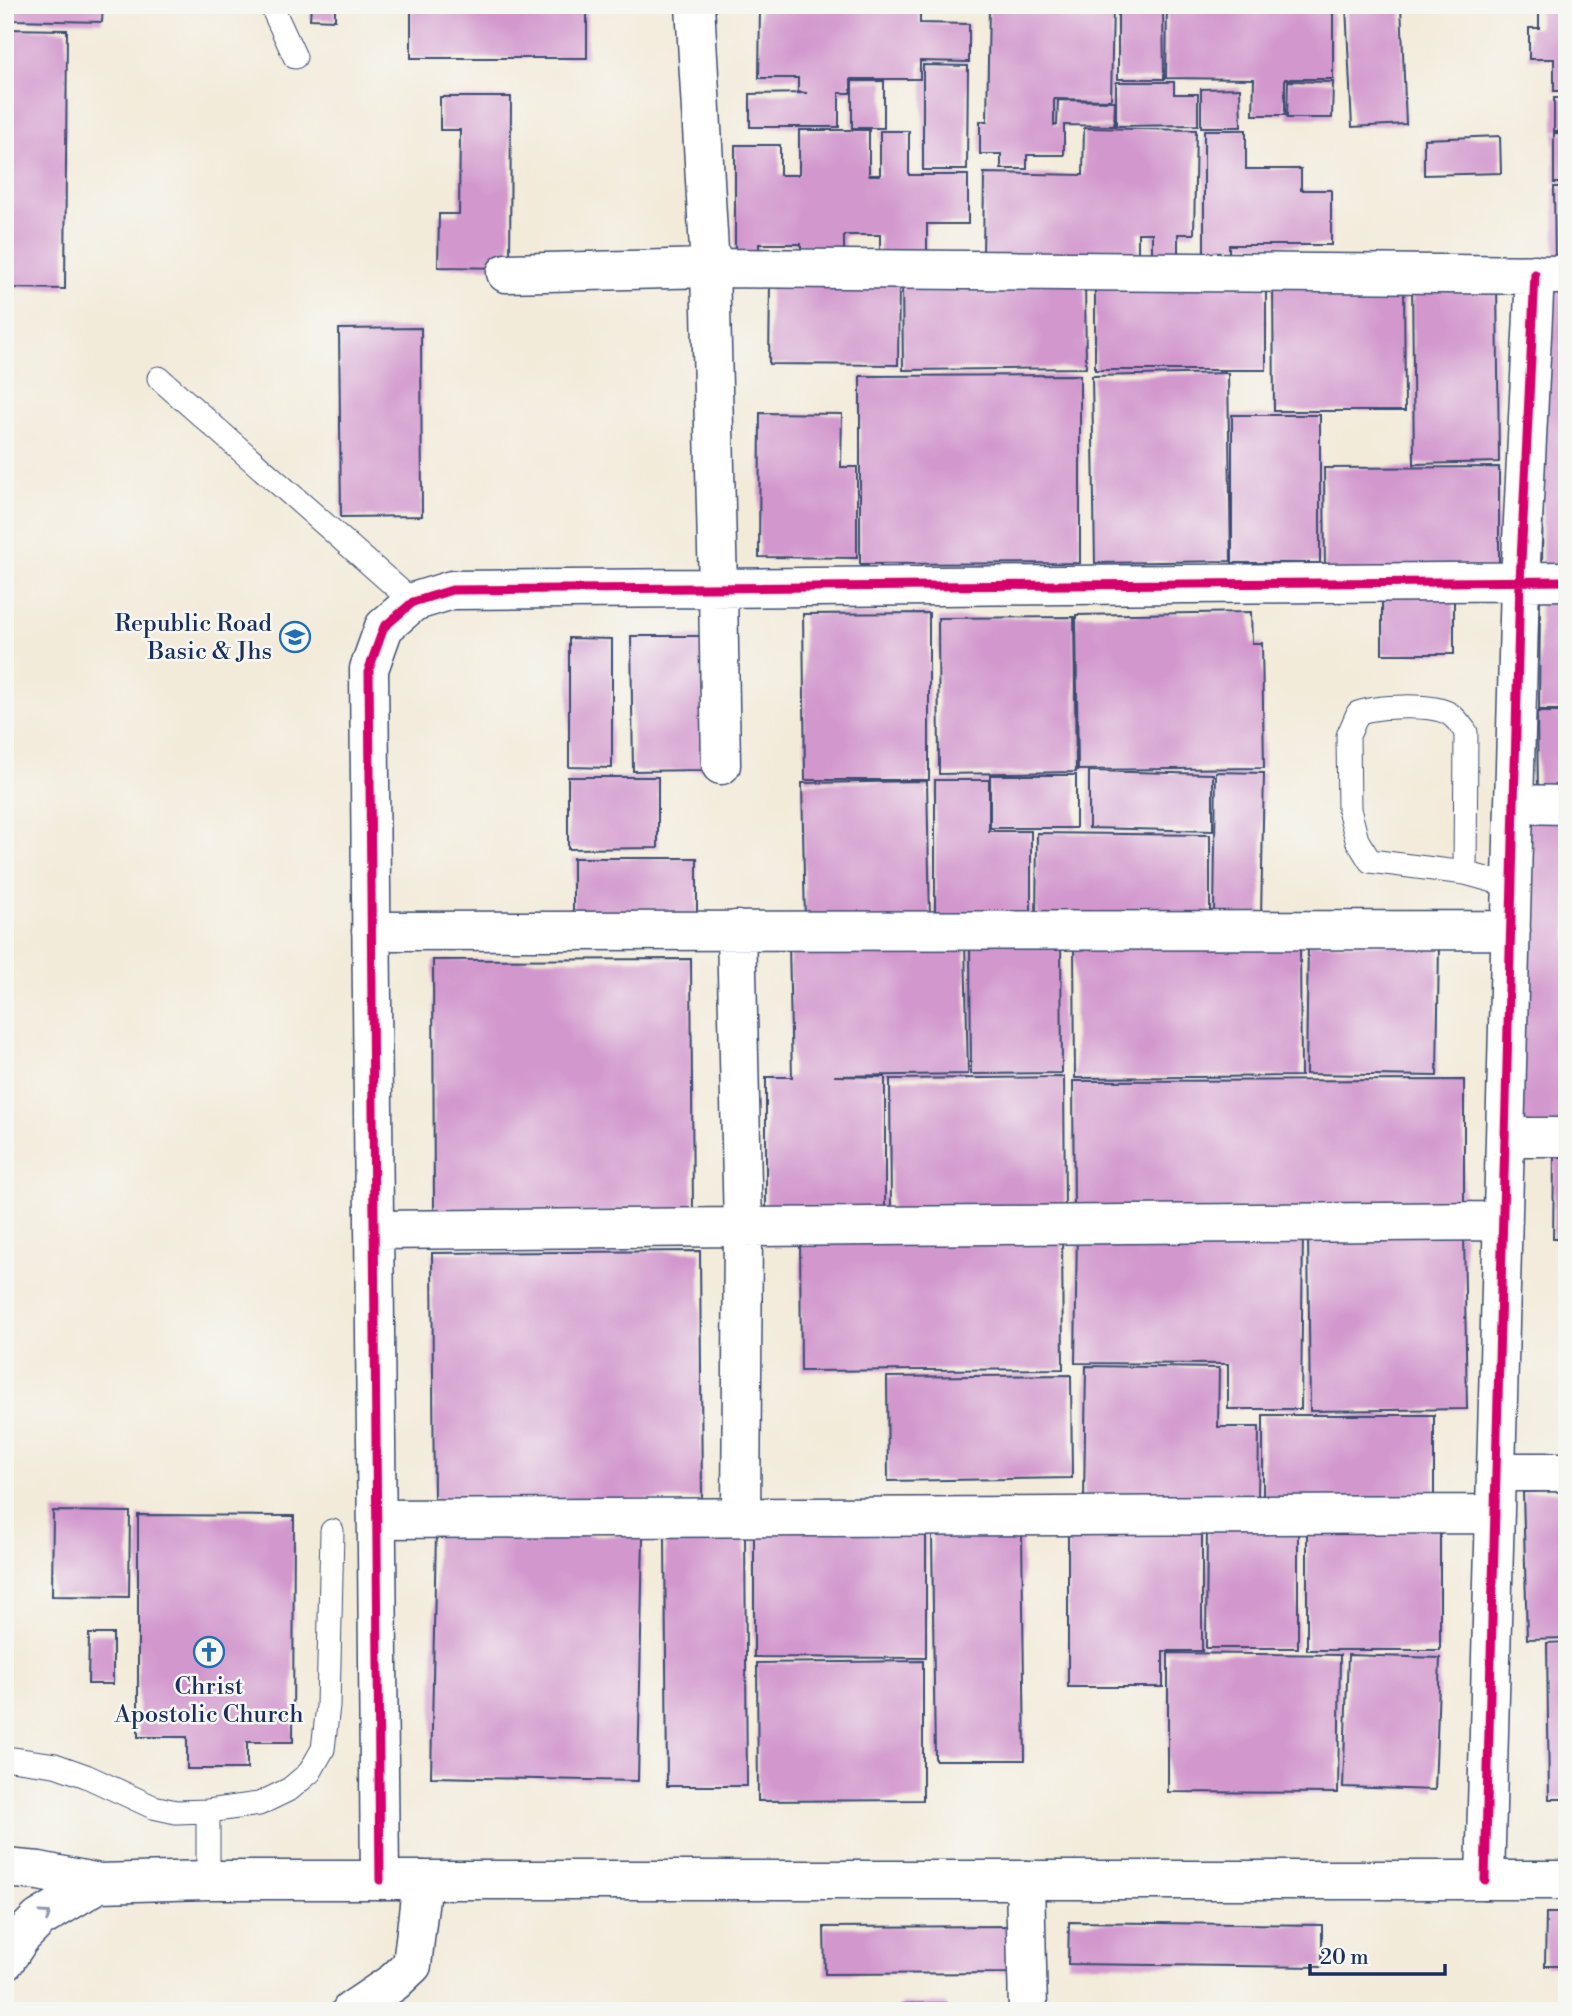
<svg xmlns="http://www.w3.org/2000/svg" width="1572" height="2016" viewBox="0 0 1572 2016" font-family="'Libre Bodoni',serif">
<rect width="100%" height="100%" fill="#f6f6f2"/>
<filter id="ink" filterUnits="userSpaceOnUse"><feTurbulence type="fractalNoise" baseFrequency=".0143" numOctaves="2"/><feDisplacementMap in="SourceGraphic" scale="14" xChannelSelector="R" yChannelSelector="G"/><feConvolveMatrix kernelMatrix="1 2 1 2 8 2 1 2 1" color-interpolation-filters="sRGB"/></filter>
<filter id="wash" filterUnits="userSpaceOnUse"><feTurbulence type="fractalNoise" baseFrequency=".00686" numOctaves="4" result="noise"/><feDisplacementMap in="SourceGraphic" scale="28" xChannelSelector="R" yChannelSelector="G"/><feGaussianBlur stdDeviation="1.57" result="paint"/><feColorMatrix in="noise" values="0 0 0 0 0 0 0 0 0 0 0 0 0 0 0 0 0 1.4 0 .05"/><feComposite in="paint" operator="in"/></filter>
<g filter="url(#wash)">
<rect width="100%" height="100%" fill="#f3ebda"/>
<g id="blocks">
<path fill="#d297cd" d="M 13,5 L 103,5 L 102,22 L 13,20 Z
M 311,5 L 335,5 L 335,20 L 310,19 Z
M 411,5 L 587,5 L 587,58 L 411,58 Z
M 760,5 L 920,5 L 920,23 L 969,24 L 969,62 L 920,61 L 920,79 L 851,79 L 851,93 L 839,93 L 839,127 L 750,127 L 750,94 L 807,93 L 798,92 L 798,78 L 759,78 Z
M 989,5 L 1113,5 L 1111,100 L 1054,99 L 1054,125 L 1057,125 L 1058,100 L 1115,101 L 1114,126 L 1064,125 L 1064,155 L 1027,155 L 1027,169 L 1001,169 L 1001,154 L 980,154 L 980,121 L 987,121 Z
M 1118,5 L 1163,5 L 1164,79 L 1118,79 Z
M 1167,5 L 1333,5 L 1333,79 L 1285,79 L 1285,115 L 1253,115 L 1254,79 L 1166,78 Z
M 1401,5 L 1406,124 L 1352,127 L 1346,6 Z
M 1539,7 L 1567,7 L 1567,91 L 1554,91 L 1554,59 L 1529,59 L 1529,28 L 1539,28 Z
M 5,29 L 67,30 L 65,289 L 5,288 Z
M 923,65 L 968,66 L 967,170 L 923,170 Z
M 852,81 L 884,81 L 884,128 L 852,128 Z
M 1288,81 L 1333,82 L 1332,118 L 1287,118 Z
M 1116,82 L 1174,82 L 1174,94 L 1198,94 L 1198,125 L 1116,126 Z
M 1240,88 L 1241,127 L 1201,127 L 1201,89 Z
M 440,97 L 511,97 L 510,268 L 438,267 L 439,214 L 459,214 L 460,130 L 440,130 Z
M 1554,98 L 1567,98 L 1567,131 L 1554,131 Z
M 1084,128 L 1196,130 L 1194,234 L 1178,234 L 1178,256 L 1152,256 L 1152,233 L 1138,233 L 1138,261 L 983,258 L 984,173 L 1083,175 Z
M 799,130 L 869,130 L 869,175 L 880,175 L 880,131 L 909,131 L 909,175 L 968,175 L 968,224 L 927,224 L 927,259 L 880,259 L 880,235 L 844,235 L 844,261 L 801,261 L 801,244 L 759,244 L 759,260 L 735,260 L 735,145 L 780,145 L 780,175 L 799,175 Z
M 1204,130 L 1246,130 L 1246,169 L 1301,169 L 1301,190 L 1331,190 L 1331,245 L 1229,245 L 1229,253 L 1204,253 Z
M 1554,133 L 1567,133 L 1567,183 L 1554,183 Z
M 1500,136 L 1501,173 L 1424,175 L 1424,139 Z
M 1554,187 L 1567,187 L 1567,268 L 1555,268 Z
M 1085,278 L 1086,368 L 903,370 L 902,281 Z
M 1095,278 L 1266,278 L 1266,370 L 1095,370 Z
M 1497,280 L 1499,462 L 1414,464 L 1412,281 Z
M 1545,280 L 1567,280 L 1567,569 L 1542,569 Z
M 1404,281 L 1405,411 L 1274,411 L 1273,282 Z
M 770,282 L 899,283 L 898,365 L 769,364 Z
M 421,328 L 422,516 L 341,517 L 339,329 Z
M 1228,373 L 1231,561 L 1095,563 L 1092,376 Z
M 1080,375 L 1080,563 L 860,564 L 860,376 Z
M 760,413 L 842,414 L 841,467 L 857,467 L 857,558 L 759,557 Z
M 1232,415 L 1320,415 L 1320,563 L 1232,563 Z
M 1499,467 L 1499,571 L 1325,572 L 1324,468 Z
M 1382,592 L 1454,592 L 1454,654 L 1382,654 Z
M 1540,595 L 1567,596 L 1567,710 L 1539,710 Z
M 1251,612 L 1252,643 L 1262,643 L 1264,768 L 1078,770 L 1076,615 Z
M 929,613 L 929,780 L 805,780 L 803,614 Z
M 1074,617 L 1076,772 L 939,774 L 938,618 Z
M 631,636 L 702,636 L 703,770 L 633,771 Z
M 569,638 L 612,639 L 612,768 L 569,767 Z
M 1537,712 L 1567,712 L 1567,797 L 1538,797 Z
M 1089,771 L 1213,774 L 1213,831 L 1089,828 Z
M 1216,772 L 1264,773 L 1261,917 L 1214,916 Z
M 990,775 L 1076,775 L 1076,828 L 990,828 Z
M 568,777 L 658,777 L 658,848 L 568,849 Z
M 935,780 L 989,780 L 989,831 L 1031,831 L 1031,919 L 935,919 Z
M 927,781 L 930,919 L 805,922 L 802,783 Z
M 1521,819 L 1567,819 L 1567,1125 L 1519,1125 Z
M 1037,833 L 1210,835 L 1210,919 L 1036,918 Z
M 573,858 L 697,858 L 697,919 L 573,918 Z
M 1061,940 L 1062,1073 L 971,1074 L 970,942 Z
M 965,942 L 968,1074 L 834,1076 L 885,1077 L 885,1209 L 766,1209 L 766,1077 L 792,1077 L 789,945 Z
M 1308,943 L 1439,945 L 1437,1076 L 1306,1074 Z
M 1300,945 L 1301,1076 L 1075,1078 L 1074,946 Z
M 691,959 L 693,1212 L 434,1214 L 433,960 Z
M 1064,1077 L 1065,1211 L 891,1212 L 890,1079 Z
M 1464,1080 L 1464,1215 L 1074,1215 L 1073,1081 Z
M 1554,1157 L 1567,1157 L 1567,1239 L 1553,1239 Z
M 1077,1229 L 1303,1230 L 1301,1409 L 1228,1409 L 1228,1364 L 1075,1363 Z
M 1062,1231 L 1063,1369 L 801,1371 L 800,1233 Z
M 1464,1233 L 1467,1409 L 1310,1411 L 1308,1235 Z
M 700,1251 L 702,1499 L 434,1501 L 432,1253 Z
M 1086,1366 L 1219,1368 L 1218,1427 L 1259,1427 L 1258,1500 L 1084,1499 Z
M 1071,1375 L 1072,1478 L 888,1481 L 887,1377 Z
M 1263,1415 L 1434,1415 L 1434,1502 L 1263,1502 Z
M 1567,1491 L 1567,1638 L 1527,1639 L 1523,1492 Z
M 53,1511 L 130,1512 L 129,1597 L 52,1596 Z
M 138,1515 L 294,1516 L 293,1742 L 247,1742 L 247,1769 L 187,1769 L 187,1737 L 138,1737 Z
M 1068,1520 L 1202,1520 L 1202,1651 L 1163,1651 L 1163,1687 L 1068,1687 Z
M 1207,1521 L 1298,1521 L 1298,1648 L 1206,1648 Z
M 1307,1523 L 1440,1523 L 1440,1650 L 1307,1650 Z
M 754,1524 L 926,1525 L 926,1658 L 754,1657 Z
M 436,1532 L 643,1536 L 638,1781 L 431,1777 Z
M 1022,1532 L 1025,1760 L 935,1760 L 932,1534 Z
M 745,1535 L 747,1786 L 667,1786 L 665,1536 Z
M 89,1634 L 113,1634 L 113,1684 L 88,1684 Z
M 1567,1642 L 1567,1799 L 1549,1799 L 1547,1643 Z
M 1168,1653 L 1340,1655 L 1338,1793 L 1168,1792 Z
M 1348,1655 L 1440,1658 L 1435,1790 L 1343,1787 Z
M 923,1661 L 923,1800 L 758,1801 L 757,1663 Z
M 1546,1913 L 1567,1913 L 1567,1966 L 1545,1966 Z
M 1069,1922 L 1322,1925 L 1322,1967 L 1068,1964 Z
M 1015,1926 L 1015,1973 L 825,1974 L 824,1927 Z
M 947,2003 L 948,2011 L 902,2011 L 902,2004 Z"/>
</g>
</g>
<g filter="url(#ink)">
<use href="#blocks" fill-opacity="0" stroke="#3b4b71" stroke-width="2"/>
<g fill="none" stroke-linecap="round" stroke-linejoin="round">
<g stroke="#3b4b71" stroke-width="25">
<path id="service" d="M 271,5 L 295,57
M 159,378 L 413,602
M 1465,873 L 1466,732 C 1462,727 1457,719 1451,715 C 1434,703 1377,706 1358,713 L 1348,736 L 1349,809 L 1357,840 L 1370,861 L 1465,873 L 1512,886
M 5,1758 L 55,1765 L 86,1776 L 153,1807 L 176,1812 L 208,1811 L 208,1880
M 208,1811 L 259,1804 L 290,1789 L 310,1772 L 323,1749 L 328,1706 L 332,1531"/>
</g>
<g stroke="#3b4b71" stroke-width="41">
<path id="minor" d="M 695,5 L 710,268 L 718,588 L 721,765
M 506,273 L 710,268 L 1567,275
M 1514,804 L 1567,805
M 736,930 L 743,1227 L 741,1517
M 371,931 L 1511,930
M 1505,1137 L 1567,1137
M 374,1230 L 1503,1221
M 1496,1472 L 1567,1472
M 377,1519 L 1495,1514
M 380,1880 L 369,669 L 384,627 L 413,602 L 452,590 L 1567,581
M 1025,1880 L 1028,2011
M 1485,1880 L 1520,582 L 1535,274
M 351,2011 L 394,1982 L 412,1965 L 422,1880"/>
</g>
<g stroke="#3b4b71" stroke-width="41">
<path id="tertiary" d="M 5,1868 L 39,1871 L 99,1883 L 208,1880 L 1567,1880
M 5,1961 L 20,1938 L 39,1919 L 99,1883"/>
</g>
<use href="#service" stroke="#fff" stroke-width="23"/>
<use href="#minor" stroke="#fff" stroke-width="38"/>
<use href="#tertiary" stroke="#fff" stroke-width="38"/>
<g stroke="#f6f6f2" stroke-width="13">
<path id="cycleway" d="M 380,1880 L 369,669 L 384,627 L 413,602 L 452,590 L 1567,581
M 1485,1880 L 1520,582 L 1535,274"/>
</g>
<use href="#cycleway" stroke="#d6006c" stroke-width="9"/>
</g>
<defs><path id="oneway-chevron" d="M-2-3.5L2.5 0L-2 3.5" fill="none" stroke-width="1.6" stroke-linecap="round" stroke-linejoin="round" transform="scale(1.75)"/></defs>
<use stroke="#8d97ae" href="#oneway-chevron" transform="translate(46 1915) rotate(-35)"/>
</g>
<defs>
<g id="school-ring" transform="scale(1.575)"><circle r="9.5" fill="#f6f6f2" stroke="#1f6fb2" stroke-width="1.5"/><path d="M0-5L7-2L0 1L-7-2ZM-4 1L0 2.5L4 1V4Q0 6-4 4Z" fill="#1f6fb2"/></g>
<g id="church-ring" transform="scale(1.575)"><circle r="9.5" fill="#f6f6f2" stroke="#1f6fb2" stroke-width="1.5"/><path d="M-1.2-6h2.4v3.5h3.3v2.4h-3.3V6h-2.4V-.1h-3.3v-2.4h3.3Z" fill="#1f6fb2"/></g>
</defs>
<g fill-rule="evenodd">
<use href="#school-ring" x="295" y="637"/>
<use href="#church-ring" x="209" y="1652"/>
</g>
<g text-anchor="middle" stroke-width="5" stroke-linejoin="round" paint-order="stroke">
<g font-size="24" fill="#1b2f5e" stroke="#f6f6f2" text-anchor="end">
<text x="272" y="631">Republic Road<tspan x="272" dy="28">Basic &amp; Jhs</tspan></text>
<text x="209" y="1694" text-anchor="middle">Christ<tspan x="209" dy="28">Apostolic Church</tspan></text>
</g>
</g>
<rect width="1572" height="2016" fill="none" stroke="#f6f6f2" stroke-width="28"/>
<path d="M1310 1964v10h135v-10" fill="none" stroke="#1b2f5e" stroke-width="3.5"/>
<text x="1320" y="1964" font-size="21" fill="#1b2f5e" stroke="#f6f6f2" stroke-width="5" paint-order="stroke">20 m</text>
</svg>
